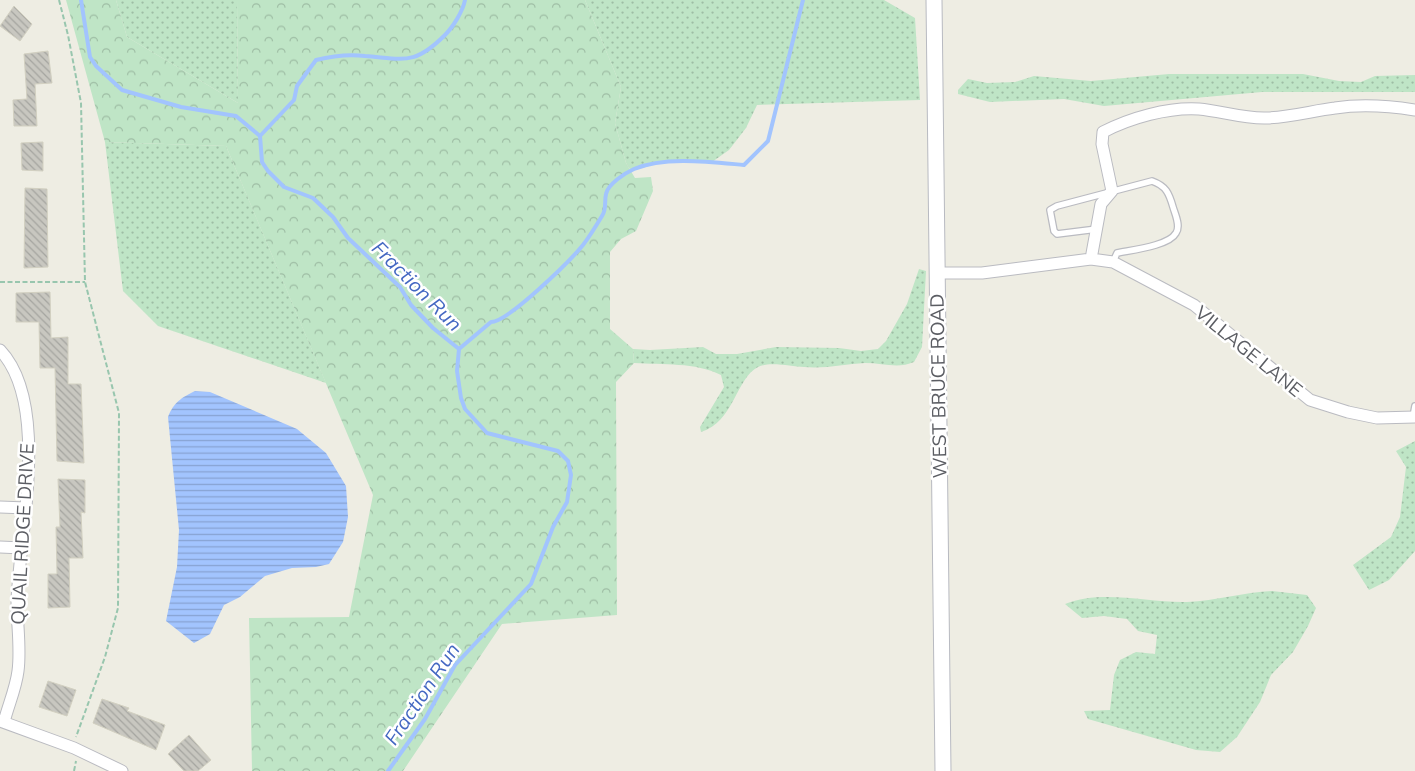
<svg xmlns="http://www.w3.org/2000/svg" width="1415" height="771" viewBox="0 0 1415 771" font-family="Mulish,sans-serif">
<defs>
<pattern id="grass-dots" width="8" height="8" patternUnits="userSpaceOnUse" patternTransform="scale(1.25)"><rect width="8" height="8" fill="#bfe5c6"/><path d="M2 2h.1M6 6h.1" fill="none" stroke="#9ebda4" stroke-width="1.8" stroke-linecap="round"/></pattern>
<pattern id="forest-crowns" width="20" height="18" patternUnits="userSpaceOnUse" patternTransform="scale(1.25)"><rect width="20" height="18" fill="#bfe5c6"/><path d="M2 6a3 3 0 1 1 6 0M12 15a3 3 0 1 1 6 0" fill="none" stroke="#9ebda4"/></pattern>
<pattern id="water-rules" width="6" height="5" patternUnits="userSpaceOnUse" patternTransform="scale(1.25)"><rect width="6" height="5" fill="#a2c4fe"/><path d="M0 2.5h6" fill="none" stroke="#87a2d1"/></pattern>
<pattern id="building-back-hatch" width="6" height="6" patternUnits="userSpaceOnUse" patternTransform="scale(1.25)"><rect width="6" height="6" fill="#c8c7c0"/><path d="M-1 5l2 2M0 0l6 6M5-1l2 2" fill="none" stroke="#a5a5a0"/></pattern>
</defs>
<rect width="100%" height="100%" fill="#eeede3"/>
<path fill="url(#grass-dots)" d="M 116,0 L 237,0 L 238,103 L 127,37 Z
M 585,0 L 884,0 L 915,18 L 920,100 L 757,105 L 746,128 L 729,150 L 712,162 L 660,163 L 631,171 L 626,163 L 615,123 L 621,87 Z
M 1169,74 L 1303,74 L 1339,81 L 1361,82 L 1375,76 L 1415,75 L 1415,92 L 1262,92 L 1104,106 L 1064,99 L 990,102 L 958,94 L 958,90 L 968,79 L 987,83 L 1015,82 L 1034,76 L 1091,81 Z
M 105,142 L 226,146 L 326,383 L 158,326 L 123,291 Z
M 919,269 L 926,271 L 922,347 L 914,362 C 898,369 883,363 865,363 C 845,364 825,369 804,367 C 791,367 771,361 758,367 C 736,378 734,422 701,432 L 700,427 L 724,387 L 721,375 C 695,362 663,365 634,363 L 633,349 L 650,350 L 703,347 L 716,354 L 737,354 L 776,347 L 839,348 L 861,351 L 878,349 L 886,341 L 907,304 Z
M 1415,441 L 1415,551 L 1389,580 L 1369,590 L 1353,565 L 1391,537 L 1400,517 L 1406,467 L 1396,451 Z
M 1272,591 L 1307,595 L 1316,608 L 1308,626 L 1293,652 L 1271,675 L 1260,702 L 1237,737 L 1220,752 L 1196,750 L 1088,719 L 1084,711 L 1110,710 L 1114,675 L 1120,660 L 1136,652 L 1155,654 L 1157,635 L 1138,631 L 1127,619 L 1104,616 L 1082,618 L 1065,604 C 1102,589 1148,603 1187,602 C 1216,601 1244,592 1272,591 Z"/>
<path fill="url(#forest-crowns)" d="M 66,0 L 116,0 L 127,37 L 238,103 L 237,0 L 585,0 L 621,87 L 615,123 L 626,163 L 635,178 L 651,177 L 653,191 L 636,231 L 621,239 L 610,252 L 610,329 L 633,349 L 634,363 L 616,382 L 617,615 L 502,624 L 403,771 L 252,771 L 249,618 L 349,617 L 373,495 L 226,146 L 105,142 Z"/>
<path fill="url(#water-rules)" d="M 195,391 L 210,392 L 297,429 L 326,453 L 346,486 L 348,517 L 343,542 L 329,564 L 316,567 L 292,568 L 265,576 L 240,597 L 224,605 L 210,634 L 194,643 L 166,621 L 177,567 L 179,530 L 168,417 C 174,402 181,398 195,391 Z"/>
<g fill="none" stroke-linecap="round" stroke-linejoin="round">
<path stroke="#a2c4fe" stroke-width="4" d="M 81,0 L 90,57 L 96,66 L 122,90 L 181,107 L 236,116 L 260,136
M 459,349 L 433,328 L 411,305 L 400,287 L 348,238 L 333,217 L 313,198 L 284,187 L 268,171 L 262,162 L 260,136 L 294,100 L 297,86 L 316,60 C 332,56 348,54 365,56 C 404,59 414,66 445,35 C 453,27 463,11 465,0
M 459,349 L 491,322 C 508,322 570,261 583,245 C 590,236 596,226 602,216 C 607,209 604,202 606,194 C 608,184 625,173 634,169 C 665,156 711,162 744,165 L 768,141 L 803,0
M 388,771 L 425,719 L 455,665 L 531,584 L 553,527 L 567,502 L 571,475 L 568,461 L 558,451 L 487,433 L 465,409 L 461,398 L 457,371 L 459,349"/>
</g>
<path fill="url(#building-back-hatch)" stroke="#d2d0c1" d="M 14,6 L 32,24 L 20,41 L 0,26 Z
M 48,51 L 52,83 L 35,84 L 37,126 L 14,126 L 13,100 L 27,99 L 24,54 Z
M 43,142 L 43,171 L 22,170 L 21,143 Z
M 25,188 L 47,189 L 48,267 L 24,268 Z
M 50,292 L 51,338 L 68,337 L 68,384 L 81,384 L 84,463 L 57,461 L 55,368 L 40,368 L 39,322 L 16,322 L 16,293 Z
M 58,479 L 85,480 L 85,513 L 81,512 L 83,558 L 69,558 L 70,607 L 48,608 L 48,574 L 57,574 L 56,527 L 60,527 Z
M 48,681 L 76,690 L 67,716 L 39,707 Z
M 102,699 L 129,708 L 127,711 L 165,725 L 156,750 L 93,723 Z
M 189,735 L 211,760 L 198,771 L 184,771 L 168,754 Z"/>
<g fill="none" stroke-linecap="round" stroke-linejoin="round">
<g stroke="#babbc1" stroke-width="8">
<path id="lane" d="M 1097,229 L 1057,234 L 1054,231 L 1050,210 L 1057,206 L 1152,181 C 1166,186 1169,193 1173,207 C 1175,214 1181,226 1176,233 C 1169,246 1131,250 1117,253 L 1113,262
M 1413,417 L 1415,406"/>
</g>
<g stroke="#babbc1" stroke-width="13">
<path id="street" d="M 1091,259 L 1101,204 L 1112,191 L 1102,144 L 1103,132 C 1130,118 1168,107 1199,109 C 1221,111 1244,119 1267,118 C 1290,117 1312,111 1335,108 C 1360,104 1390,106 1415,110
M 936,273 L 982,273 L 1091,259 L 1113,262 L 1194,305 L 1310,400 L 1348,412 L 1377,418 L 1415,417
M 0,350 C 51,404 19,535 17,602 C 17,625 21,649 18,671 C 16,688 8,706 4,722
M 0,507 L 26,508
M 0,547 L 22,548
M 0,721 L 74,748 L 122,771"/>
</g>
<g stroke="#b8bac1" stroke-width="17">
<path id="secondary" d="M 934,0 L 943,771"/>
</g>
<path stroke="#98c6ae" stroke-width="2" stroke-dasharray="5 2.5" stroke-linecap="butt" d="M 59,0 L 68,35 L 81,103 L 85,282 L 119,413 L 118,608 L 105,657 L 76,737
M 0,282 L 85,282
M 74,771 L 76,761"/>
<use href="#lane" stroke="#fff" stroke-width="5.5"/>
<use href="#street" stroke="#fff" stroke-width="11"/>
<use href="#secondary" stroke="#fff" stroke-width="15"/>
</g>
<g text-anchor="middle" stroke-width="5" stroke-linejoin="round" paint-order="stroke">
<g font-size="19" fill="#5b5d63" stroke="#fff">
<text transform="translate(1249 351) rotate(39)" y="7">VILLAGE LANE</text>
<text transform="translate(938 386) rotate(-91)" y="7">WEST BRUCE ROAD</text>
<text transform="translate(22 534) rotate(-87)" y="7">QUAIL RIDGE DRIVE</text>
</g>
<g font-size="20" font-style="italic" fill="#4468c2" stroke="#fff">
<text transform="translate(417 286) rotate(45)" y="7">Fraction Run</text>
<text transform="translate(422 694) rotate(-56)" y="7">Fraction Run</text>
</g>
</g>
</svg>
